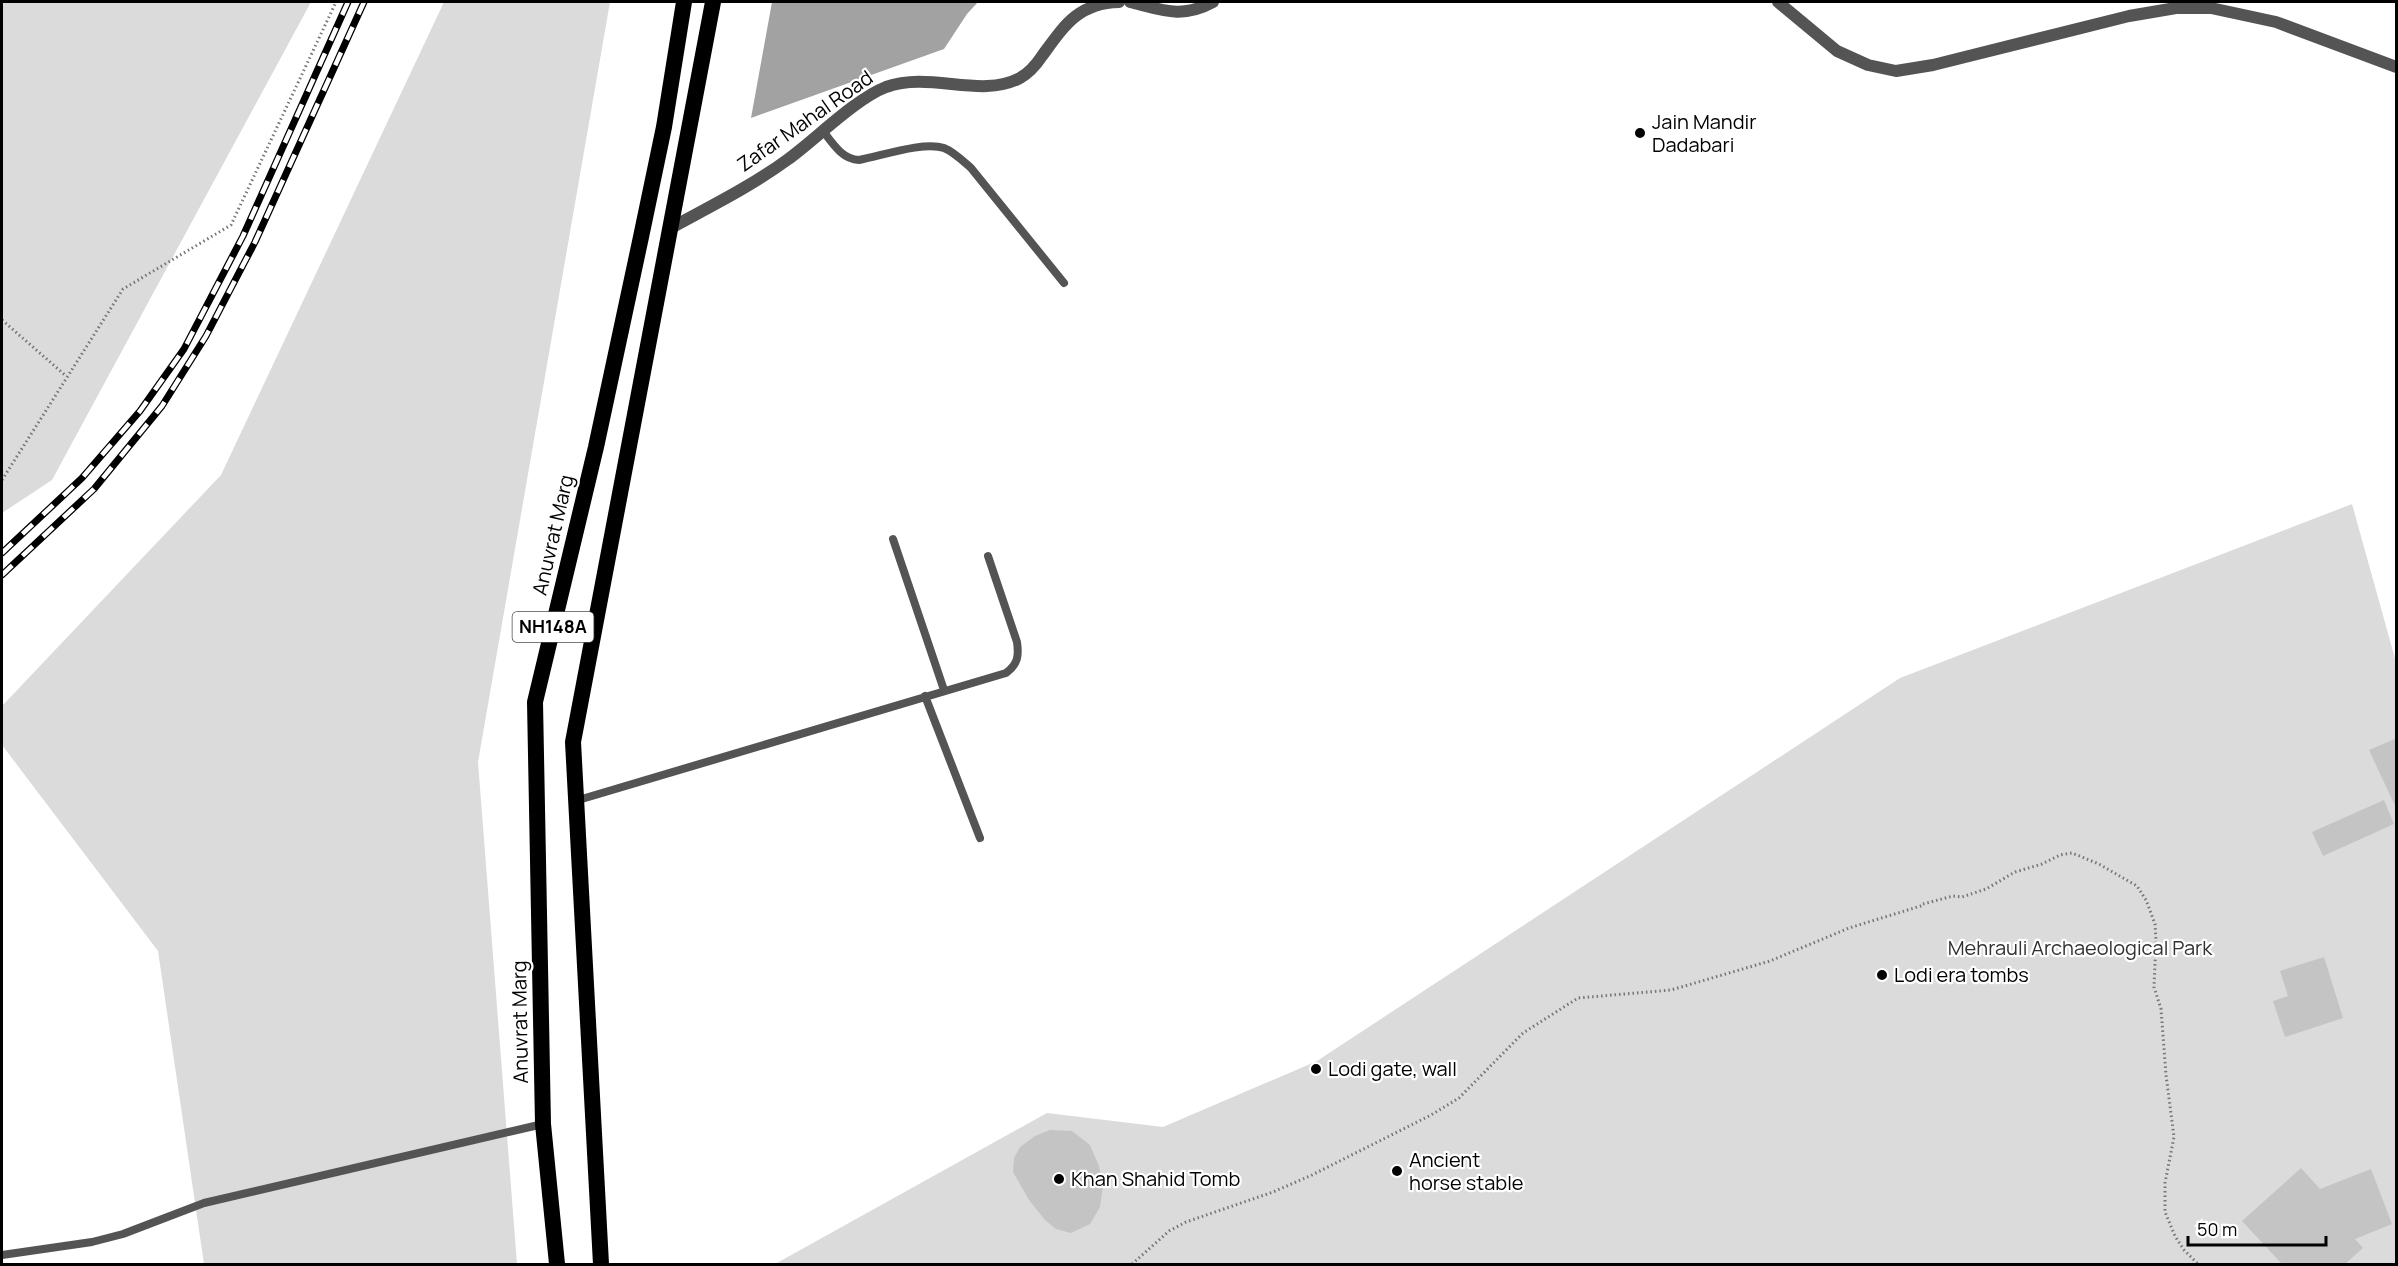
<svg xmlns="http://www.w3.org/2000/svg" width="2398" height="1266" viewBox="0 0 2398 1266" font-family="Manrope,sans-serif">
<rect width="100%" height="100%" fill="#fff"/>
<path fill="#dbdbdb" d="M 2,2 L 311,2 L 52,480 L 2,513 Z
M 444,2 L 610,2 L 478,762 L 517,1264 L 204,1264 L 158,951 L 2,745 L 2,706 L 221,475 Z
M 2352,504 L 2396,662 L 2396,1264 L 775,1264 L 1047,1113 L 1163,1127 L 1317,1061 L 1900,678 Z"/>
<path fill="#a2a2a2" d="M 772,2 L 978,2 L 967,14 L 944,49 L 751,118 Z"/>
<path fill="#c4c4c4" d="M 2397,738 L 2397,810 L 2369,750 Z
M 2384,800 L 2394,824 L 2323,856 L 2312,832 Z
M 2324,957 L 2343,1018 L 2285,1037 L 2273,1001 L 2288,996 L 2280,971 Z
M 1050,1130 L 1072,1131 L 1090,1145 L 1099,1166 L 1103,1186 L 1100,1207 L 1090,1224 L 1071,1233 L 1056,1229 L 1045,1220 L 1029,1200 L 1013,1172 L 1014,1158 L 1020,1147 L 1035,1136 Z
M 2301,1168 L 2320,1189 L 2371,1169 L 2392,1224 L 2355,1239 L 2363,1248 L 2345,1264 L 2282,1264 L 2242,1221 Z"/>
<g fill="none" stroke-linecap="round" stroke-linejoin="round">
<path stroke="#767676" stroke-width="3" stroke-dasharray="1.5 3" stroke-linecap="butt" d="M 2,320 L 65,375
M 2,480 L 123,289 L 231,225 L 336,2
M 1923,904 L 1953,896 L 1962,897 L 1986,889 L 2015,872 L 2042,864 L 2060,855 L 2072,853 L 2099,864 L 2137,886 L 2146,900 L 2155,924 L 2156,941 L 2154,987 L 2161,1009 L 2166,1075 L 2174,1137 L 2165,1183 L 2165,1212 L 2175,1236 L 2184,1250 L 2198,1264
M 1132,1264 L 1169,1231 L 1186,1222 L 1273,1192 L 1312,1175 L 1431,1115 L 1459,1098 L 1523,1033 L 1578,998 L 1671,990 L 1770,961 L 1849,928 L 1924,905"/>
<path stroke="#545454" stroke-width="8" d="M 823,131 C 833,144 842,159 859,160 C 881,156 924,141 944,148 C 954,152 963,161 971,168 L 1064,283
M 893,539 L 944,690
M 925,696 L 980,838
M 575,801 L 1006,673 C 1018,664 1019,656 1017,642 L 988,556
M 2,1255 L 92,1242 L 123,1234 L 204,1203 L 543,1124"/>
<path stroke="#545454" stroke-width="12" d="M 1130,2 C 1162,10 1182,19 1213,2
M 1778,2 L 1837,51 L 1868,65 L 1896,71 L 1933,65 L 2129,16 L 2176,8 L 2211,8 L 2276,22 L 2396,67
M 669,229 C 709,207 750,187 787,160 C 815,140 855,99 886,87 C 931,71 980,99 1020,78 C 1029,73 1036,65 1042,56 C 1064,26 1078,3 1119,2"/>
<path stroke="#000" stroke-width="16" d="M 557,1264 L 543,1124 L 535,702 L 596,447 L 641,237 L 664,127 L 684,2
M 601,1264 L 573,742 L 713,2"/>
<g stroke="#000" stroke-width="7">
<path id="rail" d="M 2,553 L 82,478 L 140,411 L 184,349 L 243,236 L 348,2
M 2,575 L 94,489 L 162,406 L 206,336 L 255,242 L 364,2"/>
</g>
<use href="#rail" stroke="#fff" stroke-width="4.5" stroke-dasharray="14" stroke-linecap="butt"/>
</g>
<g fill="#000" stroke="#fff" stroke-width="2">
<circle cx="1640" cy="133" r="6"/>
<circle cx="1882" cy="975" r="6"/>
<circle cx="1316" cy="1069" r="6"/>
<circle cx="1397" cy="1171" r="6"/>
<circle cx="1059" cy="1179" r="6"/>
</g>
<g text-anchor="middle" stroke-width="4.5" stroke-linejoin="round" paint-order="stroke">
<rect fill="#fff" stroke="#4c4c4c" stroke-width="1.5" x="512.5" y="612" width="81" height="30" rx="4.5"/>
<g font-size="18" font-weight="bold" fill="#000">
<text x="553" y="633">NH148A</text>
</g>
<g font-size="20" fill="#000" stroke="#fff">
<text transform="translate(805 121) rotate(-35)" y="7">Zafar Mahal Road</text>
<text transform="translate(553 535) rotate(-77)" y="7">Anuvrat Marg</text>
<text transform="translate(520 1022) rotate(-91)" y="7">Anuvrat Marg</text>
</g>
<g font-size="20" fill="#000" stroke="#fff" text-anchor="start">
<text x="1652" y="129">Jain Mandir<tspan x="1652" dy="23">Dadabari</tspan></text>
<text x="1894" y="982">Lodi era tombs</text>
<text x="1328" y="1076">Lodi gate, wall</text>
<text x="1409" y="1167">Ancient<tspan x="1409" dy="23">horse stable</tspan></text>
<text x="1071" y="1186">Khan Shahid Tomb</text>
</g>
<g font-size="20" fill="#323232" stroke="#fff">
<text x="2080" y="955">Mehrauli Archaeological Park</text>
</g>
</g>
<rect width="2398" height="1266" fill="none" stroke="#000000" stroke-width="6"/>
<path d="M2188 1236v9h138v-9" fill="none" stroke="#000000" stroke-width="3"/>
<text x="2197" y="1236" font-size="18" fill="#000000" stroke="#ffffff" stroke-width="4.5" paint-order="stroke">50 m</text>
</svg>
